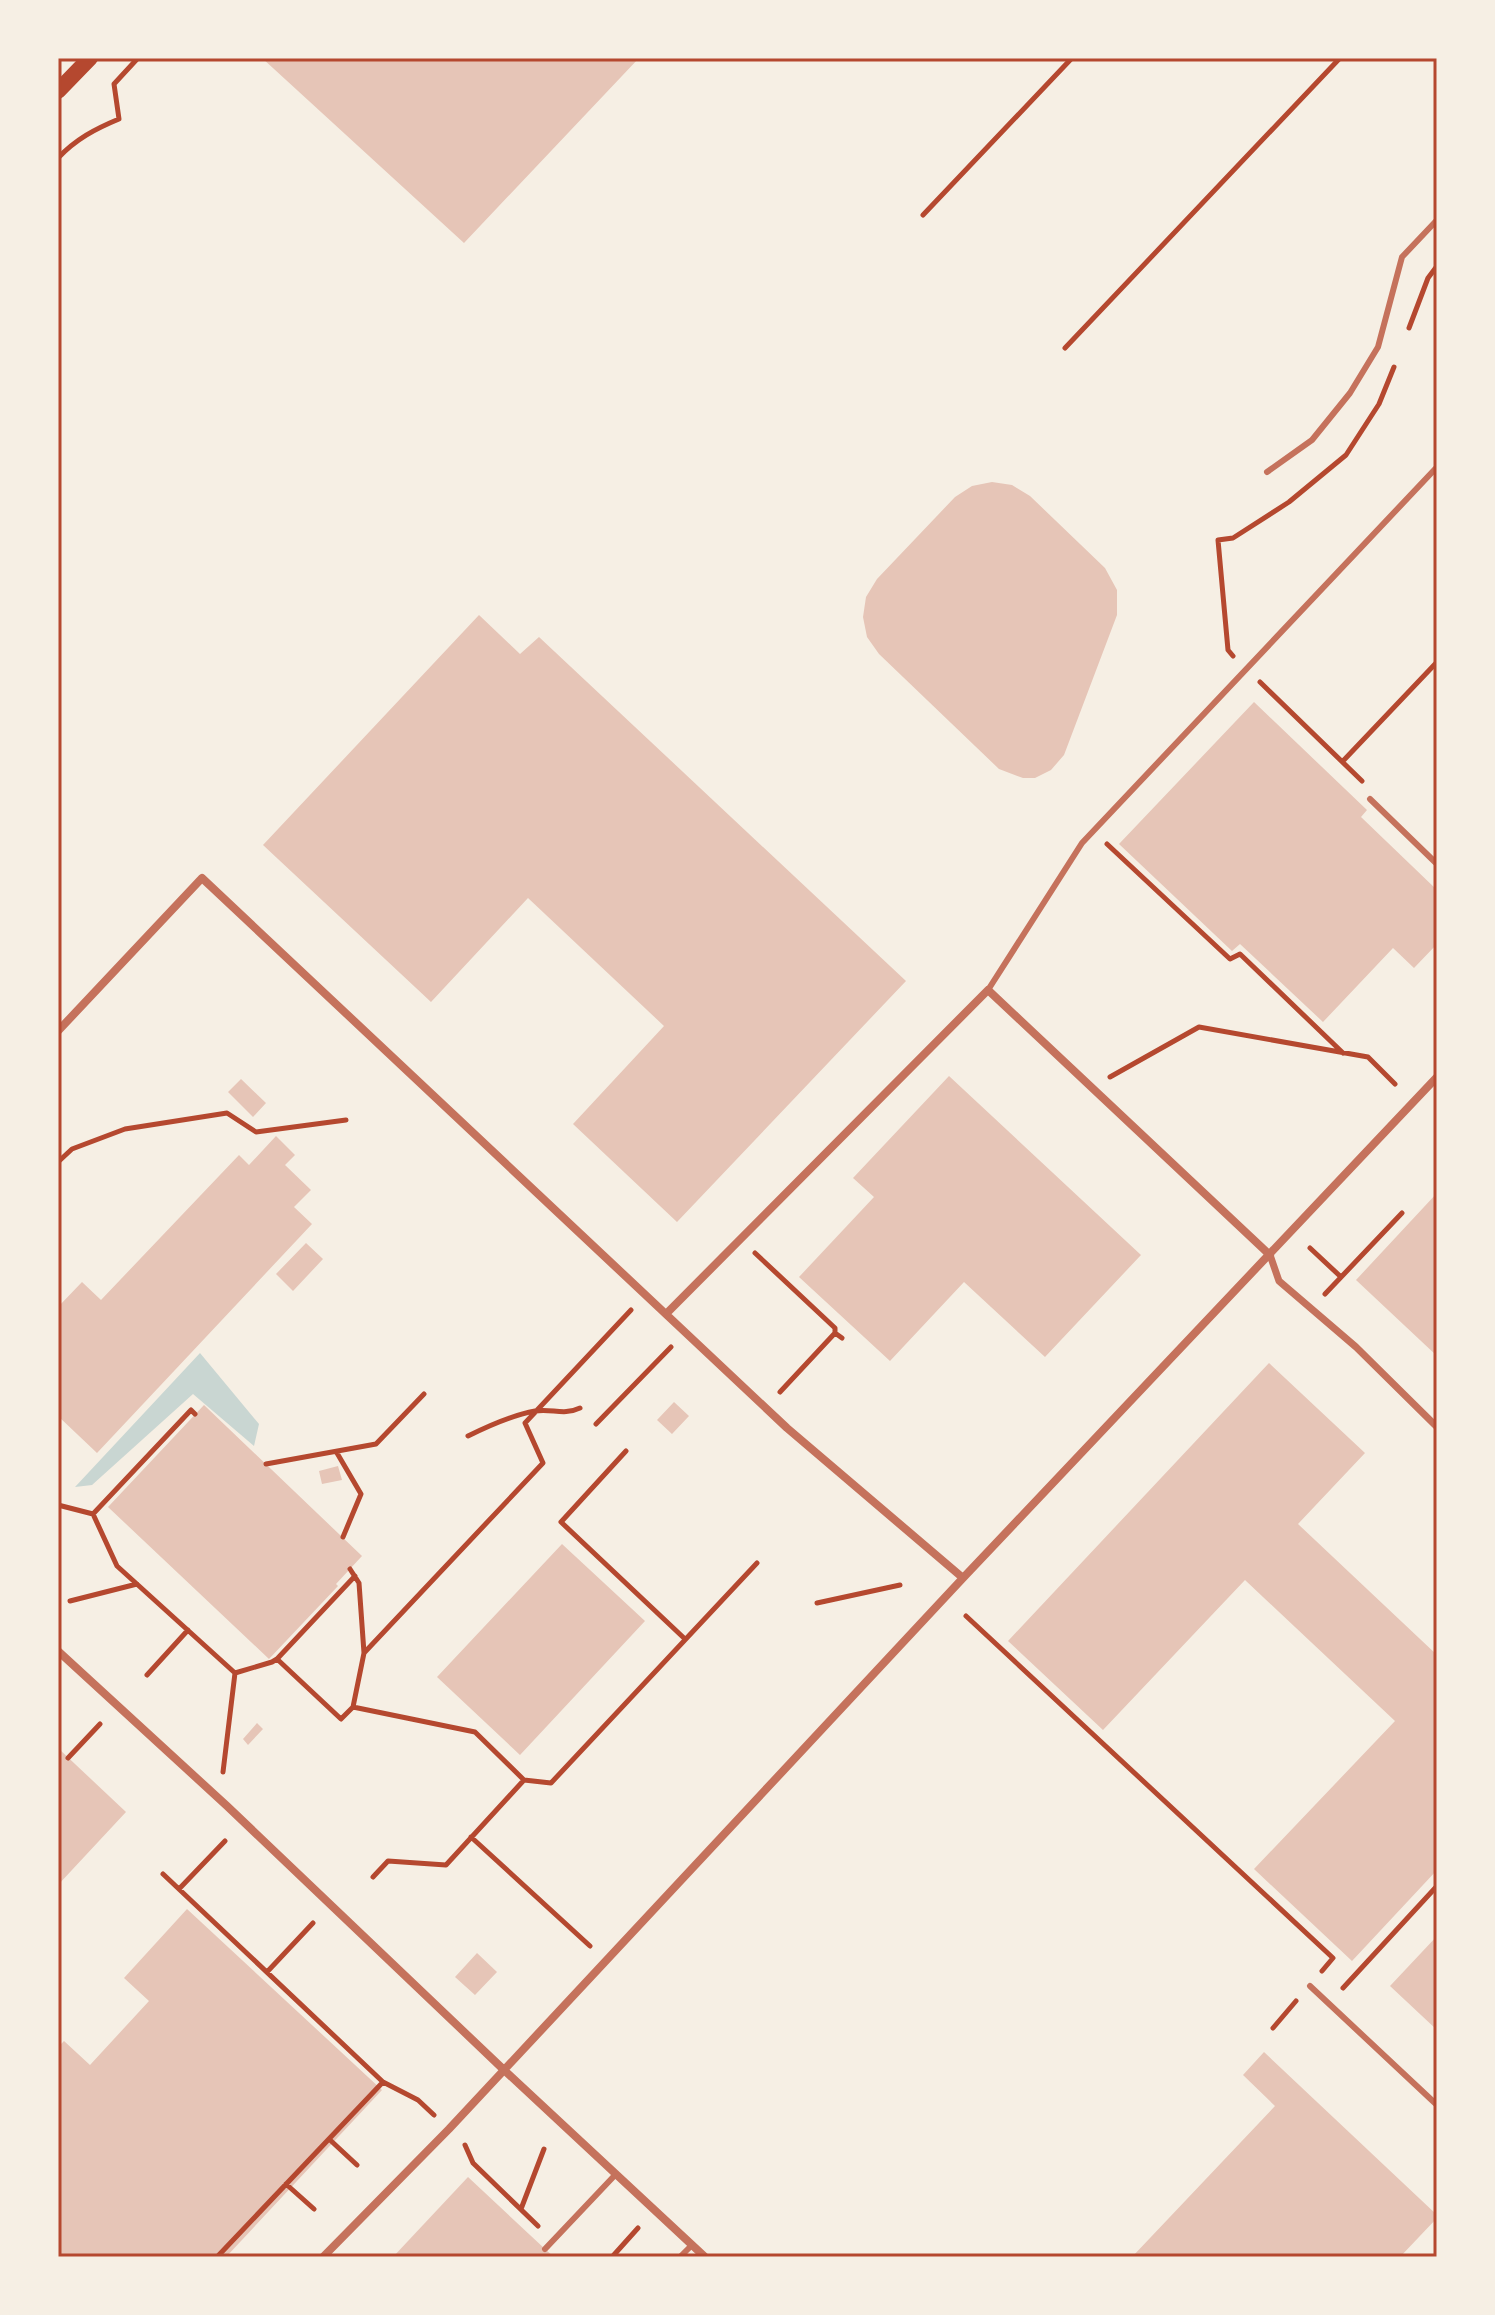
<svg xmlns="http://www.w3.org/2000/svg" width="1495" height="2315" viewBox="0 0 1495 2315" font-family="Montserrat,sans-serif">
<rect width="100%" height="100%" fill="#f6efe4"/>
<path fill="#c9d6d2" d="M 200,1353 L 259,1424 L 254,1446 L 193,1394 L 92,1485 L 75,1487 Z"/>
<path fill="#e6c5b7" d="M 262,58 L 639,58 L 464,243 Z
M 992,482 L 1012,485 L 1030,496 L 1105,568 L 1117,590 L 1117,615 L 1064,755 L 1051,770 L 1035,778 L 1023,778 L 999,769 L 879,654 L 867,637 L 863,617 L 866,597 L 877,579 L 955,497 L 972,486 Z
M 479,615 L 520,654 L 539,637 L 906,981 L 677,1222 L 573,1124 L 664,1026 L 528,898 L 431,1002 L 263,845 Z
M 1254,702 L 1367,810 L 1361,817 L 1437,890 L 1437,944 L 1414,968 L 1393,948 L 1323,1022 L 1240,944 L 1232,951 L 1119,844 Z
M 949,1076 L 1141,1255 L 1045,1357 L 964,1282 L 890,1361 L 799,1277 L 874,1197 L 853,1178 Z
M 241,1079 L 266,1103 L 253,1117 L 228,1092 Z
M 276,1136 L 295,1155 L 285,1165 L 311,1190 L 294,1207 L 312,1224 L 97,1453 L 58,1416 L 58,1307 L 82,1282 L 101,1300 L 239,1155 L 249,1165 Z
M 1437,1193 L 1437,1356 L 1356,1280 Z
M 306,1243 L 323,1259 L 293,1291 L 276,1274 Z
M 1269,1363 L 1365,1453 L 1298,1524 L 1437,1655 L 1437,1870 L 1352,1961 L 1254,1869 L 1395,1721 L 1245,1580 L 1103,1730 L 1008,1641 Z
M 674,1402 L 689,1416 L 672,1434 L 657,1420 Z
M 204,1405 L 362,1556 L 336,1584 L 338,1586 L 269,1659 L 108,1507 Z
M 338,1466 L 342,1480 L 322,1484 L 319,1471 Z
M 562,1544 L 645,1621 L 520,1755 L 437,1677 Z
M 257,1723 L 263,1729 L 248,1745 L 243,1739 Z
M 58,1748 L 126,1812 L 58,1885 Z
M 187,1909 L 382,2090 L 226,2257 L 58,2257 L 58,2047 L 64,2041 L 90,2065 L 149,2001 L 124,1978 Z
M 1437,1936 L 1437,2030 L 1390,1986 Z
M 477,1953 L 497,1972 L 475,1995 L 455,1977 Z
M 1264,2052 L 1437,2215 L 1437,2218 L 1400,2257 L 1132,2257 L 1275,2106 L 1243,2075 Z
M 468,2177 L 545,2249 L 554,2257 L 393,2257 Z"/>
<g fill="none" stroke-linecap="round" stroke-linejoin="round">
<path stroke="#b5482f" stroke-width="5" d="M 58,158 C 76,139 95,129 119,119 L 114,84 L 138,58
M 923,215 L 1072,58
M 1409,328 L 1428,278 L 1437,266
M 1065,348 L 1340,58
M 1233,656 L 1228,650 L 1218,540 L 1233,538 L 1289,502 L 1346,455 L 1379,404 L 1394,367
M 1260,682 L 1362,781
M 1343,761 L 1437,662
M 1107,844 L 1230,959 L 1240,954 L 1343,1053
M 1110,1077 L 1199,1027 L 1368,1057 L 1395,1084
M 58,1162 L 72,1149 L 125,1129 L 227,1113 L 256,1132 L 346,1120
M 1310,1248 L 1341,1277
M 755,1253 L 835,1328 L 835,1333 L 842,1338
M 1325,1294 L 1402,1213
M 780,1392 L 835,1333
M 195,1414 L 191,1410 L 93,1514 L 117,1566 L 235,1673 L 272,1662 L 277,1659 L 341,1719 L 353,1707 L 364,1653 L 359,1583 L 350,1569
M 596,1424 L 671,1347
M 468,1436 C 488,1426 513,1415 535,1411 C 552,1408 563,1416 580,1408
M 626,1451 L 561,1522 L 685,1639
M 337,1453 L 361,1494 L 343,1537
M 266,1464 L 376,1444 L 424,1394
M 58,1505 L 93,1514
M 70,1601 L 137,1584
M 817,1603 L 900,1585
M 966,1616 L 1333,1958 L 1322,1971
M 364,1653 L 543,1463 L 525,1423 L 631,1310
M 277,1659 L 355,1576
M 147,1675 L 188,1630
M 353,1707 L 475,1732 L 524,1780
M 68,1758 L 100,1724
M 223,1772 L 235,1673
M 471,1837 L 590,1946
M 163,1874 L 383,2082 L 418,2100 L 434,2115
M 373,1877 L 388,1861 L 446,1865 L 524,1780 L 551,1783 L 757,1563
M 179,1889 L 225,1841
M 267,1972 L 313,1923
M 1343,1988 L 1437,1886
M 1273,2028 L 1296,2001
M 329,2139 L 357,2165
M 465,2145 L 473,2163 L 538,2226
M 286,2184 L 314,2209
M 521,2209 L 544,2149
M 217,2257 L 383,2082
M 612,2257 L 638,2228"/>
<path stroke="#c5725c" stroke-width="6" d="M 1267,472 L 1312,440 L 1350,393 L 1378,347 L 1402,257 L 1437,220
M 1370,799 L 1437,864
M 988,990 L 1082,843 L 1437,467
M 1310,1986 L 1437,2105
M 545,2249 L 616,2174
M 680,2257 L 692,2245"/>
<path stroke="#c5725c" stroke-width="7" d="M 1270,1255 L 1279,1281 L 1356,1347 L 1437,1427"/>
<path stroke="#c5725c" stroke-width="8" d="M 58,1031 L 202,878 L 787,1428 L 963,1578
M 666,1314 L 988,990 L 1270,1255
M 58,1651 L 227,1806 L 503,2069 L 705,2257
M 323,2257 L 449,2129 L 963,1578 L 1437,1077"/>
<path stroke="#b5482f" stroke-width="16" d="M 58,91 L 90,58"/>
</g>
<rect width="1495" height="2315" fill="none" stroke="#f6efe4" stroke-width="120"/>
<rect x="60" y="60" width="1375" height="2195" fill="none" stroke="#b5482f" stroke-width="3"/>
</svg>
